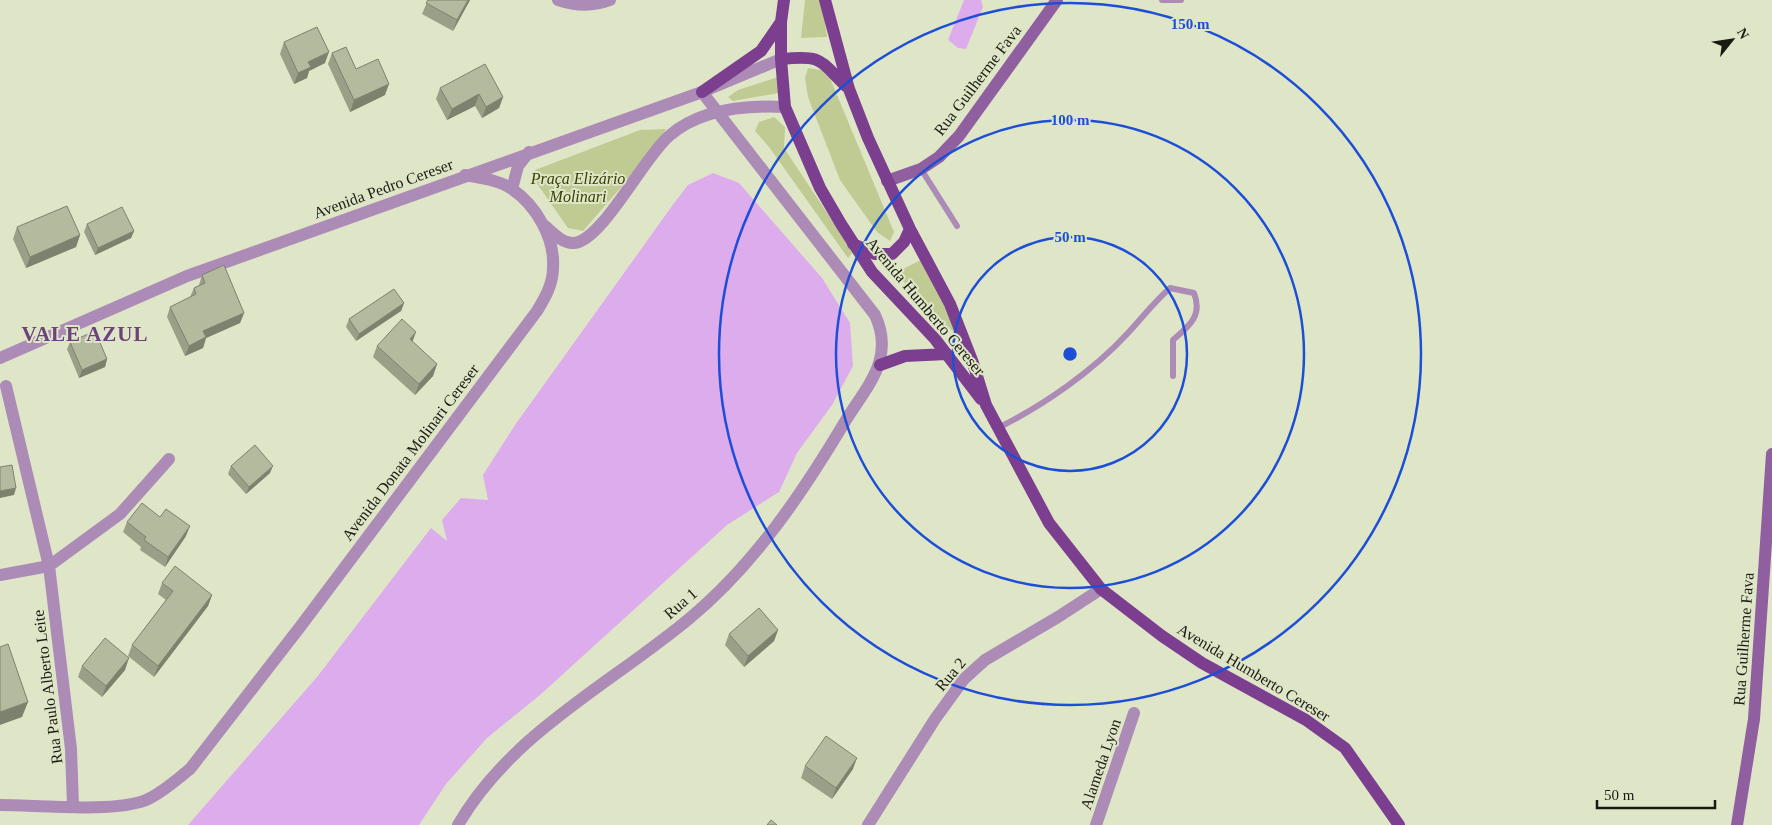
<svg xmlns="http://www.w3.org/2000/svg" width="1772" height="825" viewBox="0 0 1772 825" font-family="'Times New Roman',serif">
<rect width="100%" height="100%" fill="#dfe6c8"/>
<path fill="#bfcb93" d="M 805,0 L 822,0 L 827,37 L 801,38 Z
M 808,68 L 827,71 L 894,232 L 890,241 L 877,232 L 840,180 L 808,97 L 805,78 Z
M 778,77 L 779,93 L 733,101 L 728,97 L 738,90 Z
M 774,117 L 785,127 L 784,148 L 853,252 L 848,258 L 769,147 L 755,131 L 759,122 Z
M 666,129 L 643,162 L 583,231 L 568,228 L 533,178 L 535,170 L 640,130 Z
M 921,260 L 964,343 L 895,273 Z"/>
<path fill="#ddaced" d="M 964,0 L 981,0 L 983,7 L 966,49 L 958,48 L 948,40 Z
M 713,173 L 739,183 L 822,278 L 850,323 L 853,366 L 832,405 L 797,453 L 779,492 L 727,525 L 540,695 L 487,738 L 446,784 L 419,825 L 188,825 L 317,677 L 431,528 L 447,541 L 442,520 L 461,498 L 488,500 L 483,475 L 515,425 L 672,206 L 688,185 Z"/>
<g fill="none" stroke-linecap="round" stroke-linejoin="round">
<path stroke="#ac8bb7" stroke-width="6" d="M 1162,0 L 1181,0
M 921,169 L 957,226
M 998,428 C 1044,405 1093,371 1128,333 C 1142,318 1154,302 1170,288 L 1194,293 C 1203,316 1189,326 1173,340 L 1173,376"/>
<path stroke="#ac8bb7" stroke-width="12" d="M 558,0 C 576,6 592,7 610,0
M 512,189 L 518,166 L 529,152
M 545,226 C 553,233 563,244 574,243 C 602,241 644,157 669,136 C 700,109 746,105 785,107
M 0,358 L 187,276 L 702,92 L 781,59
M 6,386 L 49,566 L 71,749 L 73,805
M 0,575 L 49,566 L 120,514 L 169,459
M 0,805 C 36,805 114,813 146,800 C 162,793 176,780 190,769 L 300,627 L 537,311 C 545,298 553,284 553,268 C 555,239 537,206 512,189 C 499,180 481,178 465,175
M 458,825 C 511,733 611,684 690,618 C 755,564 803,492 846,420 C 868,385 895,358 875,315 L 702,92
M 868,825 L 935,719 L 964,679 L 985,660 L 1058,617 L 1101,589
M 1096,825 L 1134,713"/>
<path stroke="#905fa0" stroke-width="12" d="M 887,181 L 921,169 L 939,157 L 959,136 L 1057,0
M 1737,825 L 1754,719 L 1772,454"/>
<path stroke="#7c3e8f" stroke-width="12" d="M 784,0 L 781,22 L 781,59 L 785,107 L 820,188 L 841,224 L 872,272 L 935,339 L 981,399
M 825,0 L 849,89 L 868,138 L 910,229 L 950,304 L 973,363 L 986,405 L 1049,523 L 1101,589 L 1162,636 L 1202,663 L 1306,720 L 1345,748 L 1399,825
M 781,59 C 823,55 818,59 847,87
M 702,92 L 761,51 L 781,22
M 853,244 L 875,254 L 892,254 L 904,242 L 910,229
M 880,365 L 905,356 L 947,354"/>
</g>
<path fill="#9aa087" d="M 428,0 L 470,0 L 453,31 L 422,14 Z
M 284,42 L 325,63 L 309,71 L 307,78 L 294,84 L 280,54 Z
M 332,53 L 356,69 L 385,95 L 350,112 L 328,64 Z
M 440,88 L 503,97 L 499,108 L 482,118 L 475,106 L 447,120 L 436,99 Z
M 87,224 L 134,231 L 131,238 L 95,255 L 84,232 Z
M 17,227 L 80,235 L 76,247 L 26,268 L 13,239 Z
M 202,275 L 244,313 L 240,323 L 206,338 L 203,348 L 185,356 L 167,317 L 170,307 L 190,297 L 194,288 L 199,285 Z
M 404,303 L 401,311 L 356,341 L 346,327 L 349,319 Z
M 70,342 L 107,359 L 105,367 L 79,378 L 67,349 Z
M 412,342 L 437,364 L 433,376 L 415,395 L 373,357 L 377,346 Z
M 231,466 L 270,473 L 246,494 L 228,474 Z
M 160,517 L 186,536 L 165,567 L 140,550 L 141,547 L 123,532 L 127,522 Z
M 162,583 L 212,595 L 208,606 L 154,677 L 128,656 L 132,645 L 166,600 L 158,594 Z
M 778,630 L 774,641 L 744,667 L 725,645 L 729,634 Z
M 82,666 L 125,670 L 102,697 L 78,677 Z
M 805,766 L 853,769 L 832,799 L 801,778 Z"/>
<path fill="#7d826e" d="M 468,0 L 470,0 L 453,31 L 457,20 Z
M 329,52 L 325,63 L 309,71 L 307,78 L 294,84 L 298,73 L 308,62 Z
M 389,84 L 385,95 L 350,112 L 354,100 Z
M 479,94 L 475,106 L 447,120 L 452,109 Z
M 503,97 L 499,108 L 482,118 L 486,107 Z
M 134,231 L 131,238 L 95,255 L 98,248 Z
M 80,235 L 76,247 L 26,268 L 30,257 Z
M 404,303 L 401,311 L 356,341 L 359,334 Z
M 244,313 L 240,323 L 206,338 L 203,348 L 185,356 L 189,346 L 203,331 Z
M 416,332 L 412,343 L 410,339 Z
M 107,359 L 105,367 L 79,378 L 82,370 Z
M 437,364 L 433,376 L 415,395 L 419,384 Z
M 273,466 L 270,473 L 246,494 L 249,487 Z
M 16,488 L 14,495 L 0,498 L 0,491 Z
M 190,526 L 186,536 L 165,567 L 168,557 Z
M 212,595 L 208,606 L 154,677 L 158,666 Z
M 778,630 L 774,641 L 744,667 L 748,656 Z
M 129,658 L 125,670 L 102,697 L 106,686 Z
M 28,702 L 22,717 L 0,725 L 0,712 Z
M 857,758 L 853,769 L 832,799 L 836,788 Z"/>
<path fill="#b3ba9d" stroke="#7d826e" d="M 428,0 L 468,0 L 457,20 L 426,3 Z
M 317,27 L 329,52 L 308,62 L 311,67 L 298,73 L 284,42 Z
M 346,47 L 356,69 L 378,59 L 389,84 L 354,100 L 332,53 Z
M 485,64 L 503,97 L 486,107 L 479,94 L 452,109 L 440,88 Z
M 67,206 L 80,235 L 30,257 L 17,227 Z
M 122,207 L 134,231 L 98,248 L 87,224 Z
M 224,265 L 244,313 L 203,331 L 206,337 L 189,346 L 170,307 L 196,294 L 194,288 L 205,283 L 202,275 Z
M 394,289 L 404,303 L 359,334 L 349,319 Z
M 402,319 L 416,332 L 410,339 L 437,364 L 419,384 L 377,346 Z
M 95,331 L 107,359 L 82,370 L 70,342 Z
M 255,445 L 273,466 L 249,487 L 231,466 Z
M 12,465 L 16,488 L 0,491 L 0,467 Z
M 142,503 L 160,517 L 166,509 L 190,526 L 168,557 L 144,540 L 146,537 L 127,522 Z
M 175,566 L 212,595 L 158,666 L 132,645 L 173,591 L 162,583 Z
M 759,608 L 778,630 L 748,656 L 729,634 Z
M 105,638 L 129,658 L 106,686 L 82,666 Z
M 8,644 L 28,702 L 0,712 L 0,647 Z
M 826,736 L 857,758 L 836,788 L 805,766 Z
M 771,820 L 777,825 L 767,825 Z"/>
<g fill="none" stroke="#1d4ed8" stroke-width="2.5">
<circle cx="1070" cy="354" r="117"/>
<circle cx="1070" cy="354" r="234"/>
<circle cx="1070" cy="354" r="351"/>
</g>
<g text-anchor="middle" stroke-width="4" stroke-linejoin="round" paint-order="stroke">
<g font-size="16" fill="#191b11" stroke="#dfe6c8">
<text transform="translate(977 80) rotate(-53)" y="6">Rua Guilherme Fava</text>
<text transform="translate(383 188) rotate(-20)" y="6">Avenida Pedro Cereser</text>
<text transform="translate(926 306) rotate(50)" y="6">Avenida Humberto Cereser</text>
<text transform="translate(410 452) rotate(-53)" y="6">Avenida Donata Molinari Cereser</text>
<text transform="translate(680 603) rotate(-41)" y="6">Rua 1</text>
<text transform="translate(1743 639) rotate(-86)" y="6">Rua Guilherme Fava</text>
<text transform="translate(1254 672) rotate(31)" y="6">Avenida Humberto Cereser</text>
<text transform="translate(950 674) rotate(-50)" y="6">Rua 2</text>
<text transform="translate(47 687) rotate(-97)" y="6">Rua Paulo Alberto Leite</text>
<text transform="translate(1100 764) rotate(-71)" y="6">Alameda Lyon</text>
</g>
<g font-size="16" font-style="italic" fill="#384002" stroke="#dfe6c8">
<text x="578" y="184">Praça Elizário<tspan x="578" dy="18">Molinari</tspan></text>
</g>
<g font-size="21" font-weight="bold" letter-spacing="1" fill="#6c4279" stroke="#dfe6c8">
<text x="85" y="341">VALE AZUL</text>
</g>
</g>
<circle cx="1070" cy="354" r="8" fill="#1d4ed8" stroke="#dfe6c8" stroke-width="2.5"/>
<g font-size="15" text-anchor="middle" font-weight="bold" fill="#1d4ed8" stroke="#dfe6c8" stroke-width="4" stroke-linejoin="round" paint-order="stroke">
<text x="1190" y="29">150 m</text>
<text x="1070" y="125">100 m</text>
<text x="1070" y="242">50 m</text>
</g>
<g transform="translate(1732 40) rotate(60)" stroke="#dfe6c8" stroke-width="4" paint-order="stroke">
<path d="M0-4L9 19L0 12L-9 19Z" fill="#191b11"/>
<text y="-8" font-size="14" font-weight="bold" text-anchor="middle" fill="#191b11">N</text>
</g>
<path d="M1597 800v8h118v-8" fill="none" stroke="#191b11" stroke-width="2.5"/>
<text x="1604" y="800" font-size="15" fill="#191b11" stroke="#dfe6c8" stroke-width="4" paint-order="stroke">50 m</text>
</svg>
